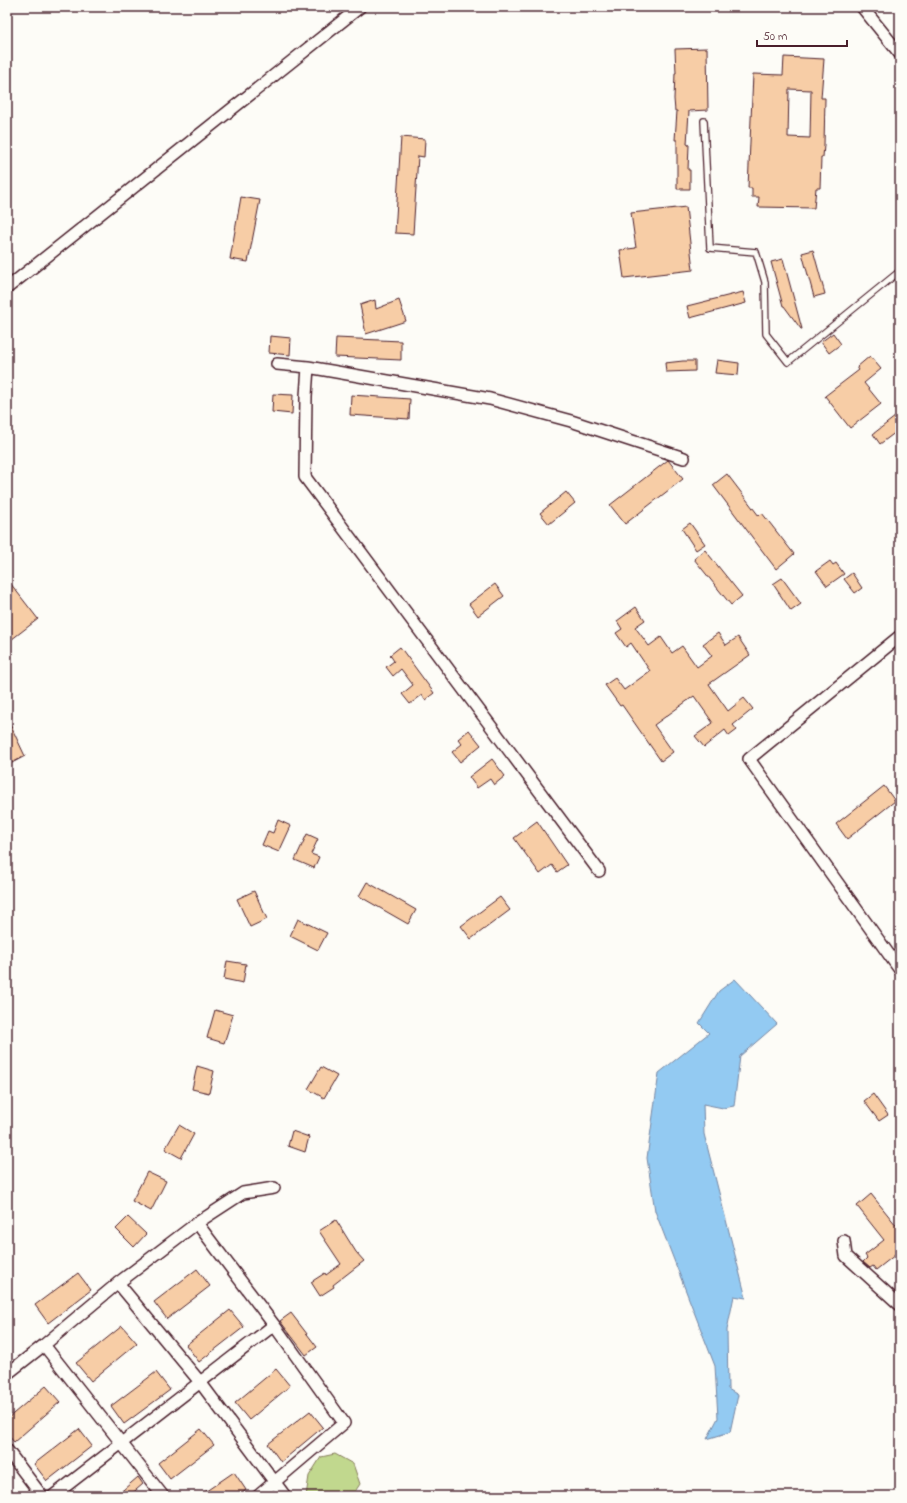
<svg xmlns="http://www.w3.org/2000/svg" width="907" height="1503" viewBox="0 0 907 1503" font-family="'Indie Flower',sans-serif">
<rect width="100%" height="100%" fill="#fdfcf7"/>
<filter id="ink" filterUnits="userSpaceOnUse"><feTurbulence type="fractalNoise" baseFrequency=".025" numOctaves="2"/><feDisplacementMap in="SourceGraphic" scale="8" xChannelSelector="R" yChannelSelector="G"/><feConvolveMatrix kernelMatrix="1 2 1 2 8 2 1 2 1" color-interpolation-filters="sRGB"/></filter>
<g filter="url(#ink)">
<path fill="#c1d88e" stroke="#867c5c" d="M 335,1454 L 353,1464 L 360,1484 L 352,1496 L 306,1496 L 309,1476 L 321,1457 Z"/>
<path fill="#93caf2" stroke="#7686a2" d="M 735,979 L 777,1024 L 740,1056 L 734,1106 L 723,1108 L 703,1104 L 704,1134 L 746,1298 L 734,1296 L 727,1330 L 728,1389 L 738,1395 L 730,1432 L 707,1439 L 718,1418 L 715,1366 L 655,1211 L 647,1158 L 659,1073 L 709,1033 L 699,1023 L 719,991 Z"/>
<path fill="#f7cda6" stroke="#4a1f2b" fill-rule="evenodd" d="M 707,48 L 708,110 L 689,111 L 687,144 L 689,145 L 688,170 L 690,170 L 690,189 L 677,189 L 677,140 L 675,140 L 677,111 L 675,111 L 674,99 L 675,73 L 676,73 L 675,49 Z
M 784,57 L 824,59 L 821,98 L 825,98 L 824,145 L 823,157 L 821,157 L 820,188 L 816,188 L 814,208 L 758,207 L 759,197 L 752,197 L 752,188 L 748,188 L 753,74 L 783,75 ZM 789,89 L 811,90 L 810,138 L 788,137 Z
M 401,137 L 425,139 L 424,157 L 418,156 L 413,234 L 395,233 Z
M 241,197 L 260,200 L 248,262 L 230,259 Z
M 686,207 L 693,270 L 624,278 L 620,250 L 636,248 L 631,213 Z
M 813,250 L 825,294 L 814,297 L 802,253 Z
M 783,259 L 802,329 L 801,329 L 784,306 L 783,306 L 771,262 Z
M 743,292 L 746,303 L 690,318 L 687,306 Z
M 375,300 L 376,309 L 399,300 L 406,321 L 366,334 L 360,305 Z
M 833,333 L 841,344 L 829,353 L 821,342 Z
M 270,336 L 291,338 L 290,355 L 269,353 Z
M 336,338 L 401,341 L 401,360 L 335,357 Z
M 870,356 L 881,369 L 864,383 L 881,404 L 850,428 L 825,396 L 859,370 L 857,367 Z
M 717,360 L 739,363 L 738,375 L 715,373 Z
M 683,361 L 695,361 L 695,371 L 666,372 L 665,363 Z
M 273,394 L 293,395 L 292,414 L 272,412 Z
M 351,395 L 410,399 L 409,419 L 350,415 Z
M 900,413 L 900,429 L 880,444 L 873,434 Z
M 668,460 L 683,479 L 625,524 L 610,505 Z
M 727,474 L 759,516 L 762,513 L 794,554 L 776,569 L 713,485 Z
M 566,492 L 575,503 L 549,524 L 540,513 Z
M 690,523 L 705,544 L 696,550 L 682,529 Z
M 705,550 L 742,596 L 731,605 L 694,559 Z
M 830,561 L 833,565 L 836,563 L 844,574 L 827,586 L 816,571 Z
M 852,573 L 862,588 L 855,593 L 844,579 Z
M 782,578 L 801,604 L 791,611 L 773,584 Z
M 7,579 L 38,619 L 7,643 Z
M 495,584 L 504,596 L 478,616 L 469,604 Z
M 636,607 L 645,620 L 635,627 L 649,646 L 661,637 L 672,653 L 682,646 L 697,667 L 712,656 L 703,644 L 718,633 L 726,645 L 738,637 L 750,655 L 709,684 L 728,711 L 744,698 L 753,709 L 733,725 L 737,730 L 729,736 L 725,730 L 704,747 L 695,736 L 713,723 L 694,696 L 654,725 L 673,752 L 661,761 L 622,705 L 620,706 L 605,685 L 615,678 L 624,690 L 650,671 L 631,643 L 626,647 L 616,633 L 622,629 L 617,621 Z
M 400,647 L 434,693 L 425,700 L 422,695 L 410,704 L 402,694 L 413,685 L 401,669 L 393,676 L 386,667 L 394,661 L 390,655 Z
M 7,718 L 25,756 L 10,764 L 7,758 Z
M 469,730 L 481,745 L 460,762 L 452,752 L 462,744 L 458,739 Z
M 492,759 L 505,776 L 494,785 L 490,779 L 477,788 L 469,777 Z
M 884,786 L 895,801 L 847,839 L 836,824 Z
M 278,820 L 291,826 L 279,852 L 262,845 L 268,831 L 273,833 Z
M 537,821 L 567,865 L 557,872 L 552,865 L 540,874 L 514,838 Z
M 307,834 L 318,839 L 311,854 L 319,857 L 314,868 L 295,860 Z
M 367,882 L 416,910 L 408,924 L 359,896 Z
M 254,891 L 267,919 L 250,927 L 237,899 Z
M 500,897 L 510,910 L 471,939 L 461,926 Z
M 298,919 L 327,933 L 318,950 L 290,936 Z
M 227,961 L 246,964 L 243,983 L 224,979 Z
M 215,1010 L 233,1015 L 224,1043 L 207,1038 Z
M 197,1066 L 214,1071 L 209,1093 L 192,1089 Z
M 321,1067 L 337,1076 L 324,1098 L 308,1089 Z
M 873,1094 L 888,1115 L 879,1121 L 864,1101 Z
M 179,1125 L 194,1134 L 181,1158 L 165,1149 Z
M 292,1131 L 309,1137 L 305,1152 L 288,1146 Z
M 147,1172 L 166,1181 L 151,1211 L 132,1201 Z
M 871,1194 L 900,1230 L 900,1251 L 876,1270 L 873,1266 L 870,1268 L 863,1262 L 867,1258 L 865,1255 L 884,1240 L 857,1206 Z
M 128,1217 L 146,1234 L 134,1247 L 116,1229 Z
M 336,1220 L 356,1252 L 364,1261 L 333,1285 L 334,1287 L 320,1296 L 311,1282 L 325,1273 L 326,1275 L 341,1264 L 319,1231 Z
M 197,1269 L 210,1286 L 167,1319 L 154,1302 Z
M 78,1273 L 91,1290 L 48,1323 L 35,1305 Z
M 230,1310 L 244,1327 L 199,1362 L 186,1345 Z
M 291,1313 L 317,1347 L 306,1355 L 280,1321 Z
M 122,1326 L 137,1343 L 91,1381 L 76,1363 Z
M 276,1369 L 290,1386 L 249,1420 L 235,1403 Z
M 156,1372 L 170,1390 L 124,1424 L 111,1406 Z
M 46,1386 L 60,1402 L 14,1442 L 7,1434 L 7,1419 Z
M 310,1411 L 323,1427 L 281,1462 L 268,1444 Z
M 79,1429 L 92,1446 L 47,1481 L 34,1464 Z
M 201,1429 L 214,1445 L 170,1479 L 158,1463 Z
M 234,1472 L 246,1490 L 238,1496 L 199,1496 Z
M 138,1477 L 143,1484 L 129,1496 L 116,1496 Z"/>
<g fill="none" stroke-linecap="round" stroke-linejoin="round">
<g stroke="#4a1f2b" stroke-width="8">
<path id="service" d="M 704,121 L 710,248 L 756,252 L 765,282 L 766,334 L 788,362 L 900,271"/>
</g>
<g stroke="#4a1f2b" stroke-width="14">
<path id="minor" d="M 862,7 L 900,54
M 7,288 L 360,7
M 277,364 L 308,367 L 490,399 L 571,421 L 684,458
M 308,367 L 306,396 L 305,477 L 599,871
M 900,636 L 749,759 L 900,970
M 197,1223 L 274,1325 L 344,1423 L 258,1496
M 844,1241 L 846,1256 L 900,1305
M 118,1283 L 200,1382 L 285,1496
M 44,1345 L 163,1496
M 7,1374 L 44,1345 L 118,1283 L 197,1223 L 243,1193 L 274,1188
M 7,1450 L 42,1496
M 53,1496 L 274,1325"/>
</g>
<use href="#service" stroke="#fdfcf7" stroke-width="5.5"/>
<use href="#minor" stroke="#fdfcf7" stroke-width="11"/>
</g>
</g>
<rect width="907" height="1503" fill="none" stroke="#fdfcf7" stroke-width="24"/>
<rect x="12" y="12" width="883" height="1479" fill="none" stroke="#4a1f2b" stroke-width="1.5" filter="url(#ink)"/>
<path d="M757 40v6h90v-6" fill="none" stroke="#4a1f2b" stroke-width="2"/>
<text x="763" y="40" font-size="12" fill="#4a1f2b" stroke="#fdfcf7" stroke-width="3" paint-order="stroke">50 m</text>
</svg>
